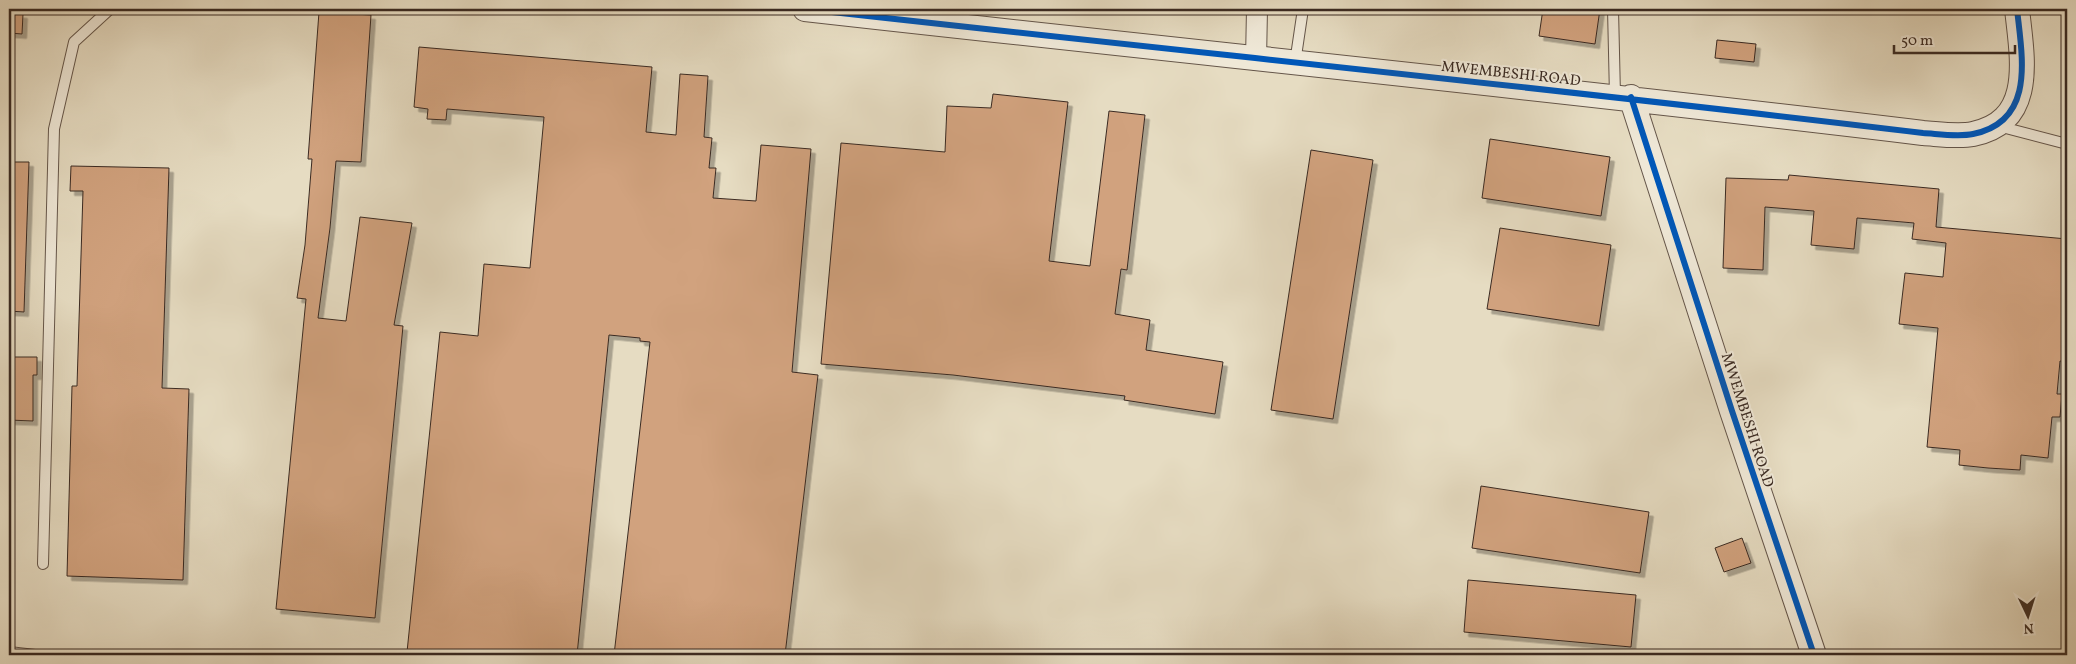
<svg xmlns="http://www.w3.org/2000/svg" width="2076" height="664" viewBox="0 0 2076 664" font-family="Vollkorn,serif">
<defs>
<filter id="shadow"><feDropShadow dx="4.5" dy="4.5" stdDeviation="0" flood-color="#0004"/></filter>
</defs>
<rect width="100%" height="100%" fill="#e6dcc2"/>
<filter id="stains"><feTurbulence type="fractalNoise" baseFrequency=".004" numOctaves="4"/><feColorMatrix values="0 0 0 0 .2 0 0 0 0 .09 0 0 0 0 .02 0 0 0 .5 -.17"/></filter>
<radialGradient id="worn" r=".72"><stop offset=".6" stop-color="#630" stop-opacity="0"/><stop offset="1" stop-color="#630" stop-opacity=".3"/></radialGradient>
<path fill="#d1a27e" stroke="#3a2a22" filter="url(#shadow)" d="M 1543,9 L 1600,9 L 1595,44 L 1539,36 Z
M 319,12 L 371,15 L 361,162 L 336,161 L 330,228 L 318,318 L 346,321 L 360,217 L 412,223 L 394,325 L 403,326 L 375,618 L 276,609 L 306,299 L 297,298 L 305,245 L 312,159 L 308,159 Z
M 9,13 L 23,14 L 22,34 L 9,33 Z
M 1717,40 L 1756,44 L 1754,62 L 1715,58 Z
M 419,47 L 652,67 L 646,132 L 676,135 L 680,74 L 708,76 L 704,137 L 712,138 L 709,168 L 716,168 L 713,198 L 756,201 L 761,145 L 811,149 L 792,372 L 818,375 L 785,655 L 614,655 L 650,342 L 640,341 L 640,338 L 609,335 L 577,655 L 441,655 L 407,652 L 440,332 L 478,336 L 484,264 L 530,268 L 544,117 L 447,109 L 446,120 L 427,119 L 428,109 L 414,107 Z
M 993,94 L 1068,102 L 1049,261 L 1090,266 L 1109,111 L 1145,115 L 1127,270 L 1121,269 L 1115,314 L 1150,320 L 1146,350 L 1223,362 L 1215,414 L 1124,400 L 1125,396 L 953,375 L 821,364 L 841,143 L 945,152 L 947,106 L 991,108 Z
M 1490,139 L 1610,157 L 1601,216 L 1482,198 Z
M 1311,150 L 1373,160 L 1333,419 L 1271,410 Z
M 9,162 L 29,162 L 24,312 L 9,311 Z
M 71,166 L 169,168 L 162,388 L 189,389 L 183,580 L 67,576 L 72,386 L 77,386 L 83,191 L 70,191 Z
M 1789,175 L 1939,189 L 1936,227 L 2067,239 L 2067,304 L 2065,303 L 2062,338 L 2067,339 L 2067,362 L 2060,361 L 2057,394 L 2062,394 L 2060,417 L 2052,417 L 2048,458 L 2021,455 L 2020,470 L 1988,468 L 1959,465 L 1960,450 L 1927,447 L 1938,328 L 1899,324 L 1905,273 L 1943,277 L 1946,243 L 1912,239 L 1914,223 L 1857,218 L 1854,249 L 1811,245 L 1814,211 L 1765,207 L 1763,270 L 1723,268 L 1726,178 L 1788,180 Z
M 1500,228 L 1611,245 L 1599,326 L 1487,309 Z
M 9,357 L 37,357 L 37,375 L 33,375 L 33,421 L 9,420 Z
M 1481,486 L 1649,512 L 1640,573 L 1472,548 Z
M 1742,538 L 1751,563 L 1724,572 L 1715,548 Z
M 1468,580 L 1636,595 L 1631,647 L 1464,632 Z"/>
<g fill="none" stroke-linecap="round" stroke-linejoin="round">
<g stroke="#65564a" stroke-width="12">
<path id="service" d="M 1613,9 L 1615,96
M 1295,63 L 1303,9
M 1998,126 L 2067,144
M 43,564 L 54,129 L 74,42 L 110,9
M 9,652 L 35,655"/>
</g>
<g stroke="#65564a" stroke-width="22">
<path id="minor" d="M 1256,60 L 1257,9"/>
</g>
<g stroke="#65564a" stroke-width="26">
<path id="tertiary" d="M 805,9 C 1178,51 1551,88 1923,133 C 1939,134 1958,137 1973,134 C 2036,121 2022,57 2017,9
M 1631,97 L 1732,411 L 1814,655"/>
</g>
<use href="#service" stroke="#efe8d7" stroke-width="10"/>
<use href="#minor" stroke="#efe8d7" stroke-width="20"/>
<use href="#tertiary" stroke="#efe8d7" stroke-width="24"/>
<g stroke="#efe8d7" stroke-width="9">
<path id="cycleway" d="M 805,9 C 1178,51 1551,88 1923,133 C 1939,134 1958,137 1973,134 C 2036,121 2022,57 2017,9
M 1631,97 L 1732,411 L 1814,655"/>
</g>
<use href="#cycleway" stroke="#0057b8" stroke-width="6"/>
</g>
<g text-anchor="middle" stroke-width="4" stroke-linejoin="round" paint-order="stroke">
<g font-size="15" fill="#3a2a22" stroke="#efe8d7">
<text transform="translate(1511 73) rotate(6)" y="5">MWEMBESHI ROAD</text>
<text transform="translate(1748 420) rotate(72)" y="5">MWEMBESHI ROAD</text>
</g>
</g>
<rect width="2076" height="664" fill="none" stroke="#e6dcc2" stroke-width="30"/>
<rect x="10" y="10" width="2056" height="644" fill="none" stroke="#3a2a22" stroke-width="2.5"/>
<rect x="15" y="15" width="2046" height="634" fill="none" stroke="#3a2a22"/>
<g transform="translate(2028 616) rotate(176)" stroke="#efe8d7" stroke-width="4" paint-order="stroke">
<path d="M0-4L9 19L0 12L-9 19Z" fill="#3a2a22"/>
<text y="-8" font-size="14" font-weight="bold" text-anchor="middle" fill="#3a2a22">N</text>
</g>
<path d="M1894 45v8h121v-8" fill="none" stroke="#3a2a22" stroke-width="2.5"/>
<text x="1901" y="45" font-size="15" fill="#3a2a22" stroke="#efe8d7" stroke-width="4" paint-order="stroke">50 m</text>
<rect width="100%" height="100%" filter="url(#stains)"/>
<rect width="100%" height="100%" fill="url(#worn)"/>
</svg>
